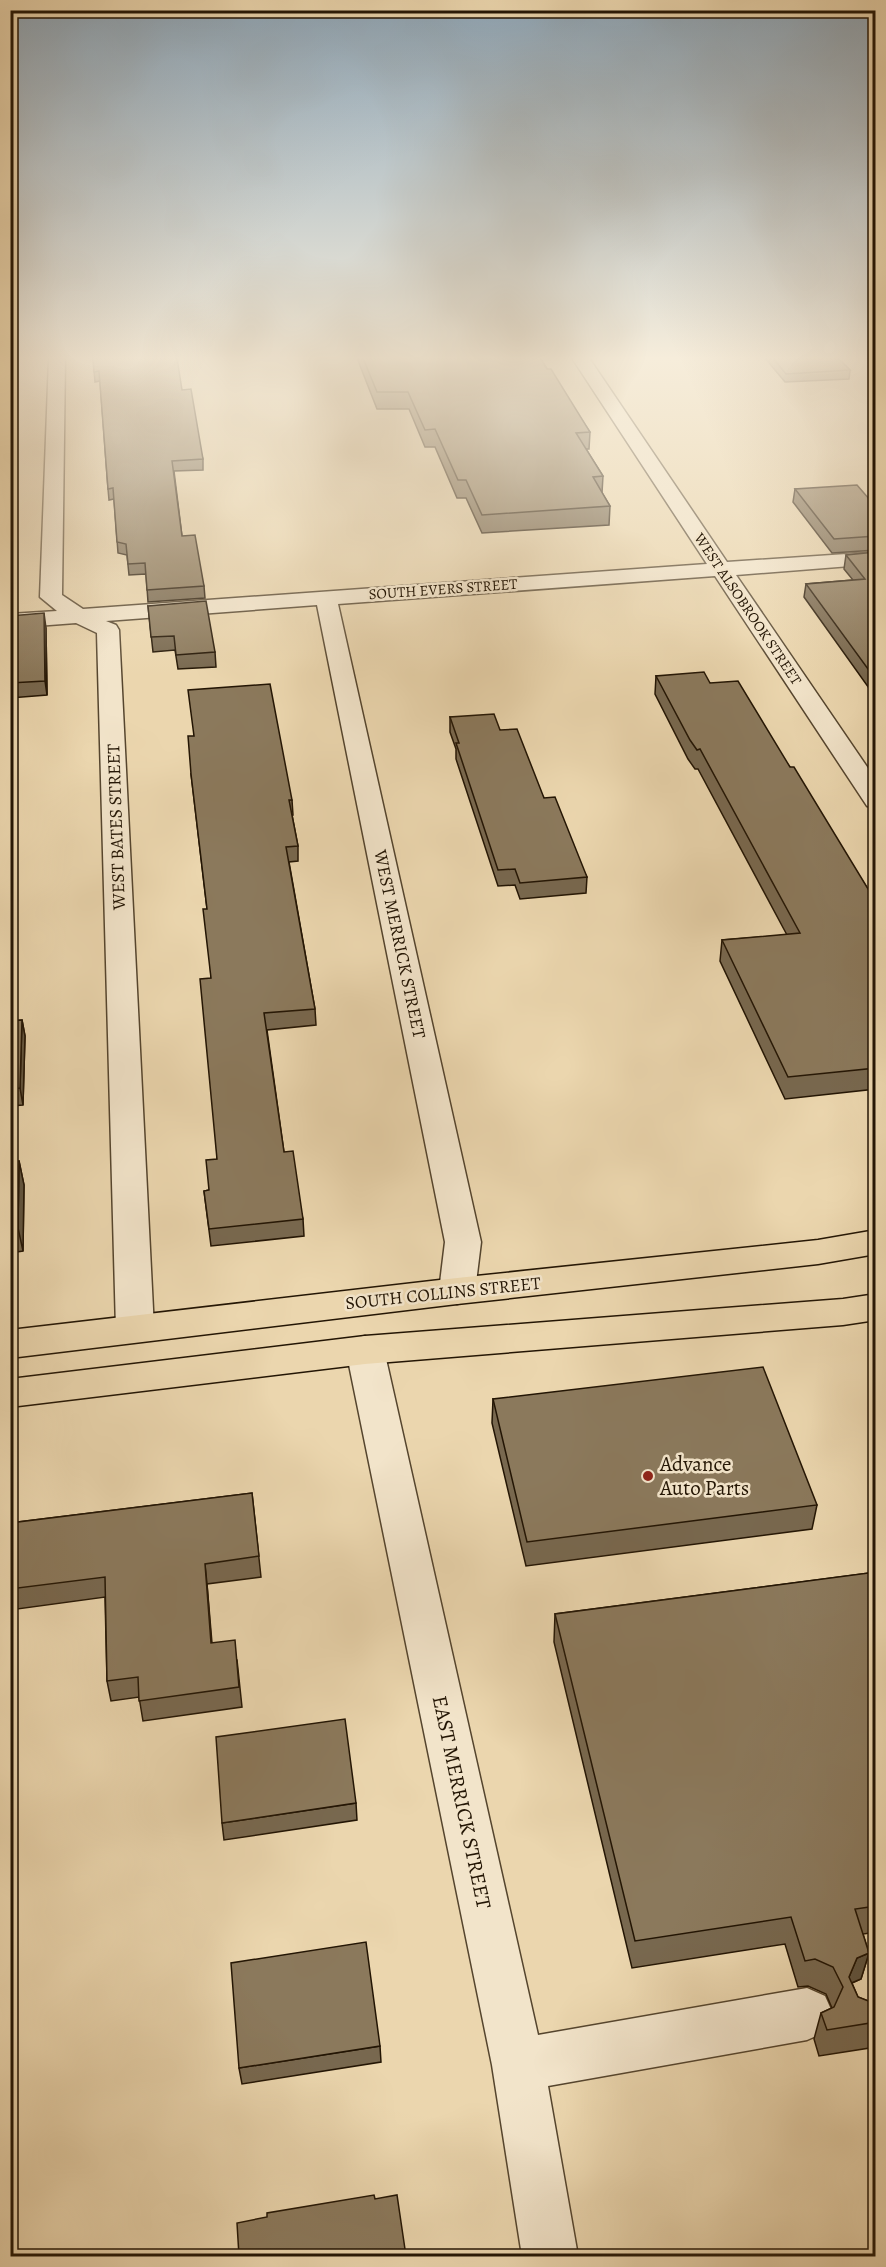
<svg xmlns="http://www.w3.org/2000/svg" width="886" height="2267" viewBox="0 0 886 2267" font-family="Alegreya,serif">
<rect width="100%" height="100%" fill="#ebd6ae"/>
<filter id="stains"><feTurbulence type="fractalNoise" baseFrequency=".00333" numOctaves="4"/><feColorMatrix values="0 0 0 0 .2 0 0 0 0 .09 0 0 0 0 .02 0 0 0 .5 -.17"/></filter>
<radialGradient id="worn" r=".72"><stop offset=".6" stop-color="#630" stop-opacity="0"/><stop offset="1" stop-color="#630" stop-opacity=".3"/></radialGradient>
<g fill="none" stroke-linecap="round" stroke-linejoin="round">
<g stroke="#55452e" stroke-width="3">
<path id="minor" d="M 49,358 L 65,358 L 62,595 L 83,609 L 707,564 L 572,358 L 589,358 L 727,562 L 876,552 L 876,564 L 736,575 L 876,780 L 876,808 L 867,806 L 715,576 L 338,604 L 481,1242 L 475,1291 L 470,1300 L 457,1304 L 444,1300 L 439,1291 L 445,1242 L 317,605 L 106,621 L 116,625 L 119,630 L 154,1329 L 148,1338 L 135,1342 L 122,1338 L 116,1329 L 97,633 L 76,623 L 10,628 L 10,614 L 57,611 L 40,597 Z
M 365,1336 L 378,1340 L 384,1350 L 538,2035 L 807,1988 L 825,1996 L 833,2014 L 825,2032 L 807,2040 L 548,2086 L 578,2256 L 522,2256 L 492,2065 L 346,1350 L 352,1340 Z"/>
</g>
<g stroke="#231504" stroke-width="3">
<path id="major" d="M 876,1230 L 876,1254 L 818,1264 L 457,1304 L 10,1358 L 10,1330 L 457,1278 L 818,1240 Z
M 876,1294 L 876,1320 L 843,1325 L 365,1364 L 10,1407 L 10,1379 L 365,1336 L 843,1299 Z"/>
</g>
<use href="#minor" fill="#f2e4ca" fill-rule="evenodd"/>
<use href="#major" fill="#ebd6ae" fill-rule="evenodd"/>
</g>
<path fill="#78684f" stroke="#231504" stroke-width="1.5" d="M 93,358 L 182,390 L 203,459 L 203,470 L 174,471 L 182,536 L 204,586 L 205,598 L 148,602 L 146,574 L 129,575 L 127,555 L 118,553 L 114,499 L 109,500 L 108,489 L 100,381 L 95,382 Z
M 357,358 L 540,358 L 590,432 L 589,449 L 586,449 L 603,476 L 602,493 L 610,506 L 609,525 L 482,533 L 466,498 L 457,498 L 435,447 L 425,447 L 409,409 L 377,409 Z
M 765,358 L 838,358 L 850,370 L 849,379 L 785,382 Z
M 795,489 L 876,507 L 876,550 L 832,553 L 793,502 Z
M 876,552 L 876,698 L 804,597 L 806,584 L 853,580 L 844,569 L 846,555 Z
M 148,606 L 215,652 L 216,667 L 178,669 L 175,650 L 153,652 Z
M 10,616 L 46,628 L 47,695 L 10,698 Z
M 656,676 L 710,683 L 790,767 L 876,902 L 876,1089 L 785,1099 L 720,961 L 722,940 L 787,935 L 698,769 L 695,769 L 688,759 L 655,694 Z
M 450,717 L 500,730 L 544,798 L 587,877 L 586,893 L 520,899 L 515,885 L 498,886 L 456,759 L 456,749 L 450,732 Z
M 191,774 L 292,800 L 293,815 L 292,815 L 298,846 L 298,861 L 289,862 L 315,1009 L 316,1025 L 267,1030 L 284,1152 L 303,1219 L 304,1236 L 211,1246 L 204,1191 L 209,1190 L 217,1159 L 211,978 L 207,909 Z
M 22,1020 L 25,1036 L 23,1105 L 10,1106 L 10,1021 Z
M 19,1161 L 24,1185 L 23,1251 L 10,1253 L 10,1162 Z
M 493,1399 L 817,1505 L 812,1529 L 526,1566 L 492,1423 Z
M 252,1493 L 261,1577 L 207,1584 L 212,1643 L 237,1660 L 242,1707 L 143,1721 L 139,1697 L 111,1701 L 107,1681 L 105,1597 L 10,1610 L 10,1523 Z
M 876,1572 L 876,1932 L 863,1934 L 869,1953 L 861,1979 L 852,1983 L 858,1997 L 876,2004 L 876,2047 L 819,2056 L 814,2039 L 821,2013 L 832,2008 L 826,1994 L 808,1986 L 798,1987 L 785,1944 L 632,1968 L 554,1642 L 555,1614 Z
M 356,1803 L 357,1820 L 224,1840 L 222,1823 Z
M 380,2046 L 381,2062 L 242,2084 L 239,2068 Z"/>
<path fill="#615540" stroke="#231504" stroke-width="1.5" d="M 44,613 L 46,628 L 47,695 L 45,681 Z
M 22,1020 L 25,1036 L 23,1105 L 20,1088 Z
M 19,1161 L 24,1185 L 23,1251 L 18,1228 Z
M 205,1564 L 207,1584 L 213,1664 L 211,1643 Z
M 869,1953 L 861,1979 L 849,1984 L 849,1977 L 857,1958 Z"/>
<path fill="#8b795c" stroke="#231504" stroke-width="1.5" d="M 93,358 L 177,358 L 182,390 L 191,389 L 203,459 L 172,461 L 182,536 L 195,535 L 204,586 L 147,590 L 145,563 L 128,564 L 126,544 L 117,542 L 113,488 L 108,489 L 99,371 L 94,372 Z
M 363,358 L 540,358 L 547,369 L 551,369 L 590,432 L 576,433 L 603,476 L 593,477 L 610,506 L 482,515 L 466,480 L 458,480 L 435,429 L 425,430 L 408,392 L 377,392 Z
M 773,358 L 838,358 L 850,370 L 786,374 Z
M 857,485 L 876,507 L 876,536 L 834,539 L 795,489 Z
M 876,552 L 876,680 L 806,584 L 865,579 L 846,555 Z
M 206,601 L 215,652 L 176,655 L 174,636 L 151,637 L 148,606 Z
M 44,613 L 45,681 L 10,683 L 10,616 Z
M 704,672 L 710,683 L 738,681 L 790,767 L 794,767 L 876,902 L 876,1068 L 788,1077 L 722,940 L 800,933 L 700,749 L 697,750 L 690,740 L 656,676 Z
M 270,684 L 292,800 L 289,800 L 298,846 L 286,847 L 315,1009 L 264,1013 L 284,1152 L 293,1151 L 303,1219 L 209,1229 L 204,1191 L 209,1190 L 206,1160 L 217,1159 L 200,979 L 211,978 L 203,909 L 207,909 L 191,774 L 188,736 L 194,736 L 188,690 Z
M 494,714 L 500,730 L 517,729 L 544,798 L 555,797 L 587,877 L 520,883 L 515,869 L 498,870 L 456,743 L 459,743 L 450,717 Z
M 22,1020 L 20,1088 L 10,1089 L 10,1021 Z
M 19,1161 L 18,1228 L 10,1228 L 10,1162 Z
M 763,1367 L 817,1505 L 527,1542 L 493,1399 Z
M 252,1493 L 259,1556 L 205,1564 L 211,1643 L 235,1640 L 239,1687 L 139,1701 L 138,1677 L 107,1681 L 105,1577 L 10,1589 L 10,1523 Z
M 876,1572 L 876,1906 L 855,1909 L 869,1953 L 857,1958 L 849,1977 L 858,1997 L 876,2004 L 876,2022 L 827,2030 L 821,2013 L 834,2007 L 843,1987 L 833,1967 L 815,1959 L 805,1961 L 791,1917 L 635,1941 L 555,1614 Z
M 345,1719 L 356,1803 L 222,1823 L 216,1737 Z
M 366,1942 L 380,2046 L 239,2068 L 231,1963 Z
M 374,2195 L 375,2199 L 397,2195 L 406,2256 L 239,2256 L 237,2223 L 267,2217 L 267,2213 Z"/>
<linearGradient id="sky" x2="0" y2="1"><stop stop-color="#8ea7ba"/><stop offset="0.53" stop-color="#f6eddb"/><stop offset="1" stop-color="#f6eddb" stop-opacity="0"/></linearGradient>
<rect width="886" height="676" fill="url(#sky)"/>
<circle fill="#8f2418" stroke="#f2e4ca" stroke-width="2" cx="648" cy="1476" r="6"/>
<g text-anchor="middle" stroke-width="5" stroke-linejoin="round" paint-order="stroke">
<g font-size="15" fill="#231504" stroke="#f2e4ca">
<text transform="translate(443 589) rotate(-4)" y="5">SOUTH EVERS STREET</text>
<text transform="translate(748 609) rotate(56)" y="5">WEST ALSOBROOK STREET</text>
</g>
<g font-size="18" fill="#231504" stroke="#f2e4ca">
<text transform="translate(116 827) rotate(-92)" y="6">WEST BATES STREET</text>
<text transform="translate(400 944) rotate(78)" y="6">WEST MERRICK STREET</text>
<text transform="translate(443 1293) rotate(-6)" y="6">SOUTH COLLINS STREET</text>
</g>
<g font-size="21" fill="#231504" stroke="#f2e4ca" text-anchor="start">
<text x="660" y="1471">Advance<tspan x="660" dy="24">Auto Parts</tspan></text>
</g>
<g font-size="21" fill="#231504" stroke="#f2e4ca">
<text transform="translate(462 1802) rotate(78)" y="7">EAST MERRICK STREET</text>
</g>
</g>
<rect width="886" height="2267" fill="none" stroke="#ebd6ae" stroke-width="36"/>
<rect x="12" y="12" width="862" height="2243" fill="none" stroke="#231504" stroke-width="3"/>
<rect x="18" y="18" width="850" height="2231" fill="none" stroke="#231504" stroke-width="1.5"/>
<rect width="100%" height="100%" filter="url(#stains)"/>
<rect width="100%" height="100%" fill="url(#worn)"/>
</svg>
